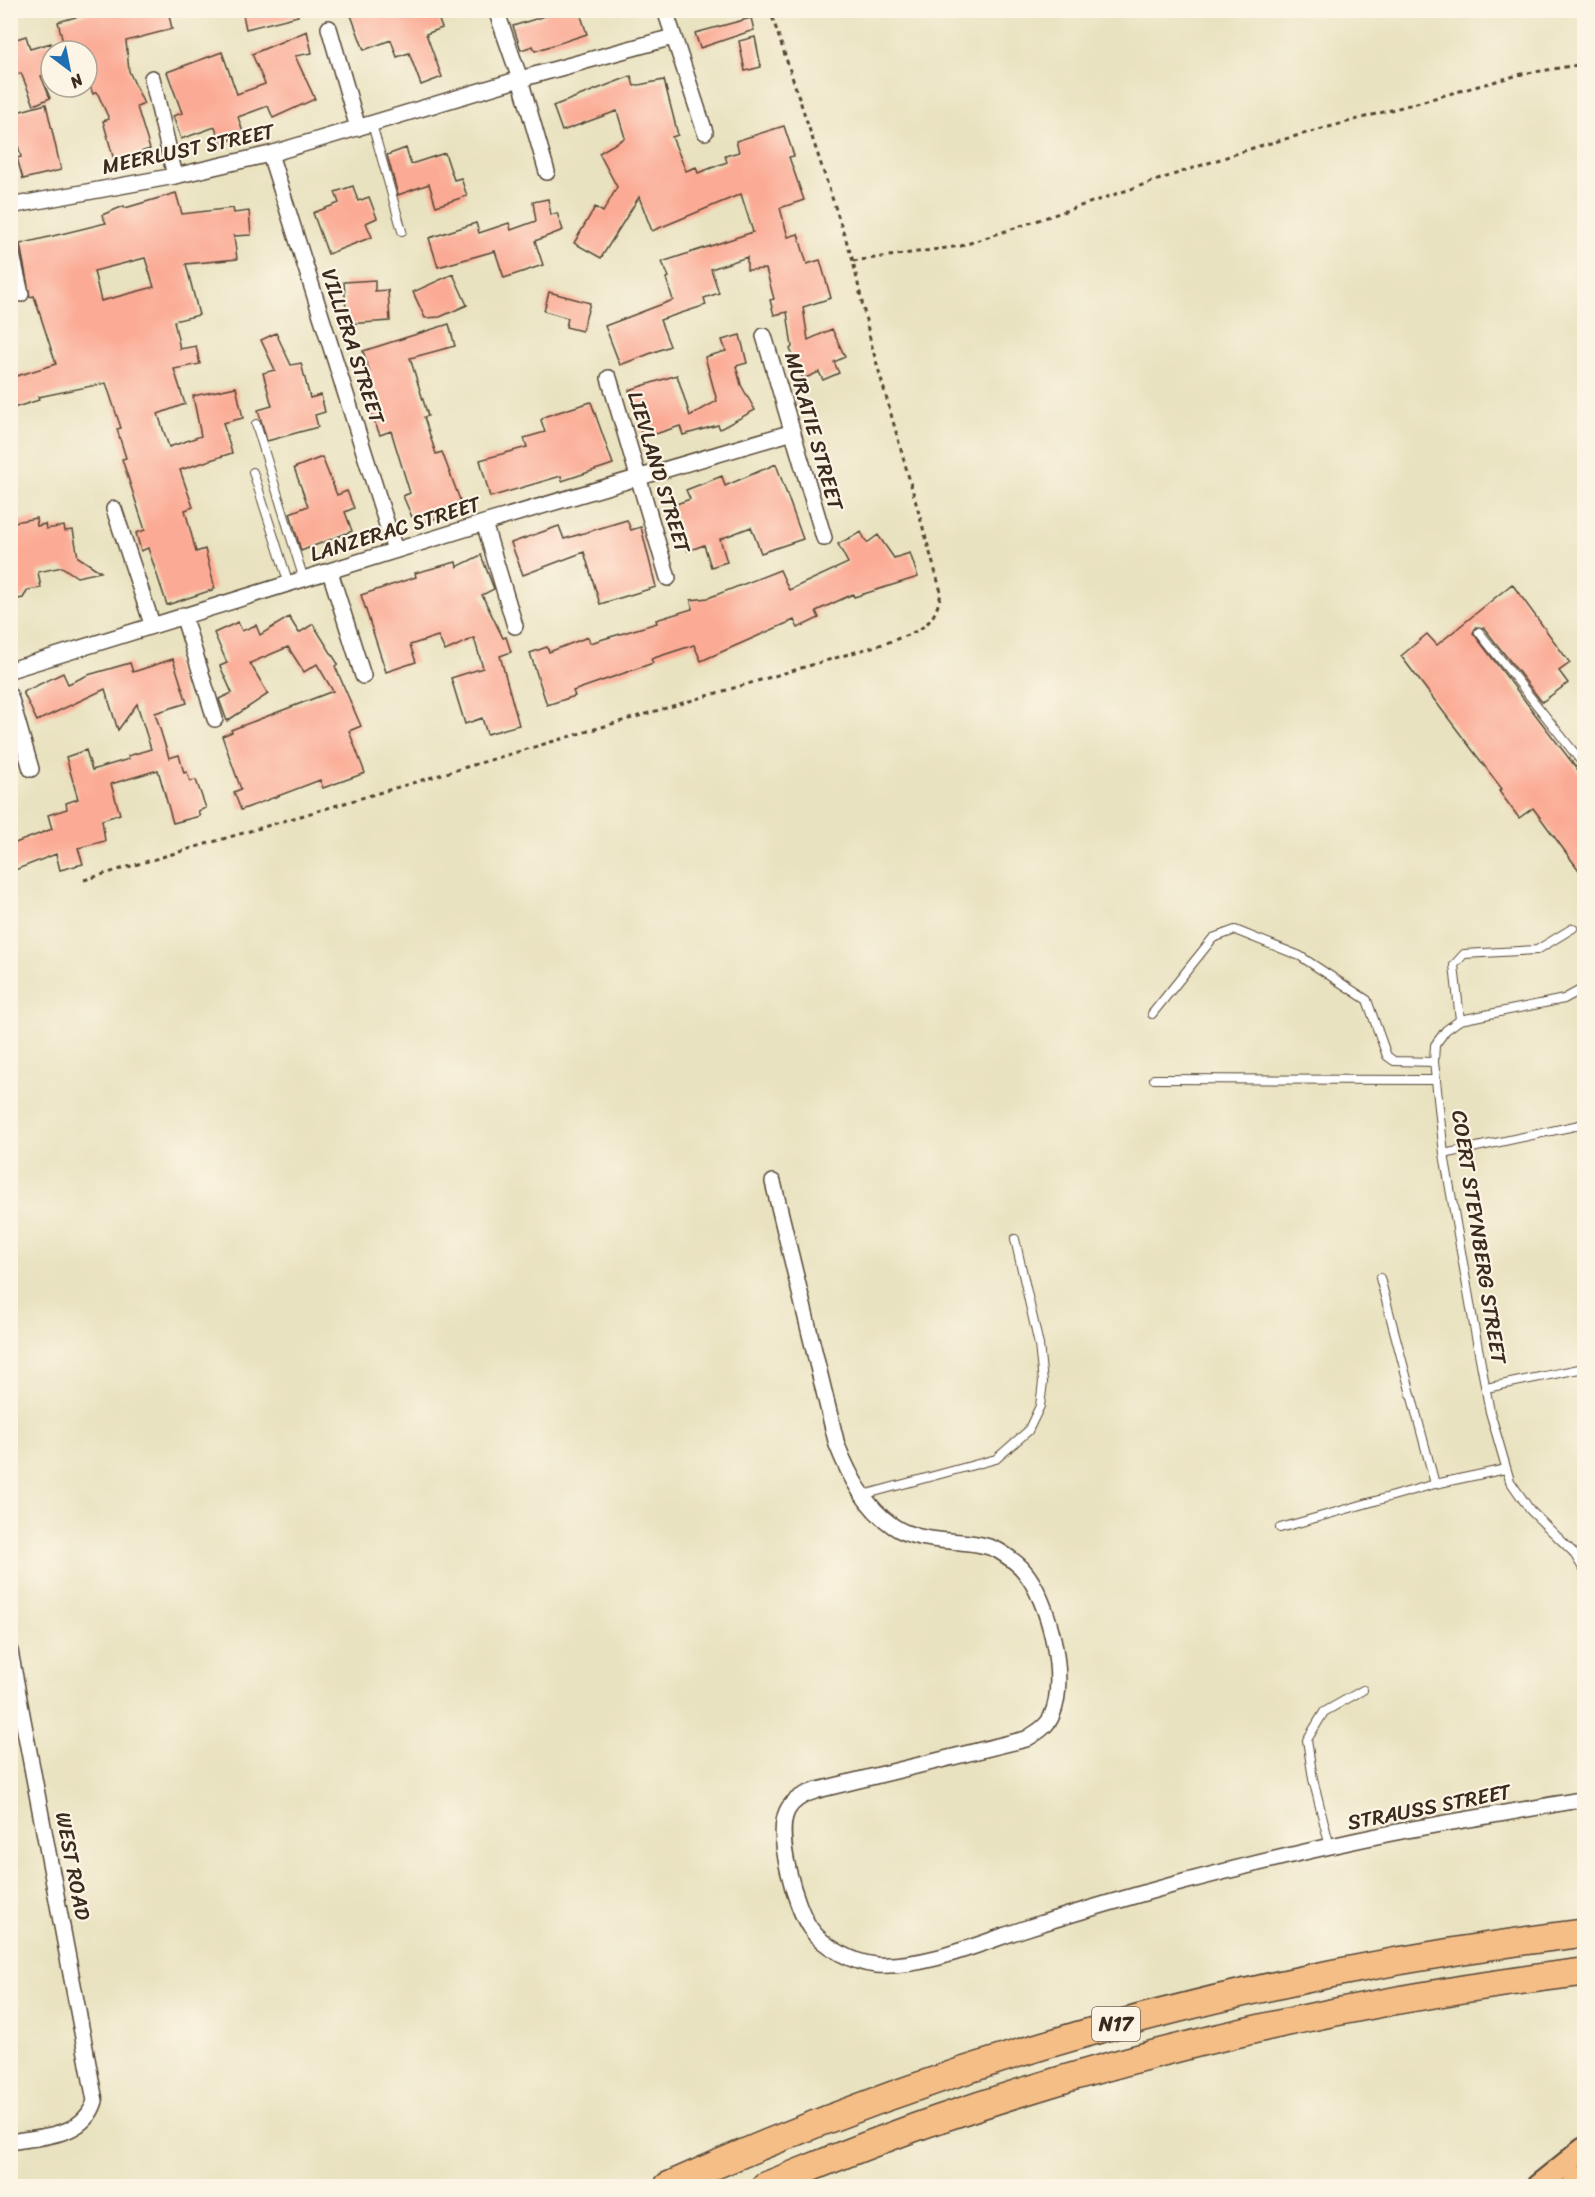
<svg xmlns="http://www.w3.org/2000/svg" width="1595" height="2197" viewBox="0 0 1595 2197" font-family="Sriracha,sans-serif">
<rect width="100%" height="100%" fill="#fcf5e5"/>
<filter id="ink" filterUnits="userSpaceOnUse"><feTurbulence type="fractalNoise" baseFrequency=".0167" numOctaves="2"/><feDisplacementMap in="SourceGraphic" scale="12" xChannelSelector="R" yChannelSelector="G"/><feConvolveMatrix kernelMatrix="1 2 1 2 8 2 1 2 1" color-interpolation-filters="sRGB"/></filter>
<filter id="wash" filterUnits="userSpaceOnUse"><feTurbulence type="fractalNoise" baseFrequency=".008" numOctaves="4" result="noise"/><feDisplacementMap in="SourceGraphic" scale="24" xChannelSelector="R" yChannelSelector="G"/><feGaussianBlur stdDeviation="1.35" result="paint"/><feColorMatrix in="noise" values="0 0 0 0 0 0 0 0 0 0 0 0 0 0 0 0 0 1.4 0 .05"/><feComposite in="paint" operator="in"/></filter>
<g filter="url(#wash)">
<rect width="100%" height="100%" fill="#e9e2c0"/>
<g id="blocks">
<path fill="#fbab95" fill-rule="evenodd" d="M 100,10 L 168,10 L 172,29 L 126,41 L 129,71 L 144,104 L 137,107 L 150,149 L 114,160 L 103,121 L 109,119 L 97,92 L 93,94 L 87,78 L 87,51 L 65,51 L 58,22 Z
M 242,10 L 297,10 L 298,16 L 246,29 Z
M 349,10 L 435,10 L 442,28 L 426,34 L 442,77 L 421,85 L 409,53 L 397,57 L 391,40 L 364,50 Z
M 543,10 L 579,10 L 587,34 L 535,51 L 533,46 L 521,50 L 513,26 L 545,16 Z
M 751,18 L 754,30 L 700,48 L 695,33 Z
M 307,31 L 312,53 L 295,56 L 315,99 L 273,118 L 268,106 L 238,117 L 244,135 L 221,143 L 215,127 L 181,139 L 173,116 L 182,113 L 167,72 L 222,52 L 237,94 L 265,84 L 252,54 Z
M 26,36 L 30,49 L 51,43 L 51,73 L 41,76 L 50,98 L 34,105 L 21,73 L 10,76 L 10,41 Z
M 755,37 L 761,67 L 745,71 L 739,41 Z
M 631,76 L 634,86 L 664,80 L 678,135 L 672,137 L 686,171 L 696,167 L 698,173 L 727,162 L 725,156 L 739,152 L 736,141 L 784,126 L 794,156 L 789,157 L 804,200 L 780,208 L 788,237 L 798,234 L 807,264 L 820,260 L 831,298 L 803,307 L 808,340 L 832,329 L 845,357 L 834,362 L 839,373 L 823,380 L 819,372 L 803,379 L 790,349 L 792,347 L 787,312 L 774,315 L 770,300 L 774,299 L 766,269 L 747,270 L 747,257 L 711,269 L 719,293 L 704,298 L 706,305 L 660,320 L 670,346 L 620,365 L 605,326 L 673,300 L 666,278 L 669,277 L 662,262 L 753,232 L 741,194 L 652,231 L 639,197 L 601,258 L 574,243 L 595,207 L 603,212 L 617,187 L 599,153 L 625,138 L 617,111 L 562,131 L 553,106 Z
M 46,104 L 61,170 L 23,179 L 17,158 L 21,157 L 10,114 Z
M 406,148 L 411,164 L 445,153 L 454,180 L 461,178 L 467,196 L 436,206 L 429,184 L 398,195 L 387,155 Z
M 353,186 L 358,201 L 369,197 L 377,218 L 366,223 L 372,237 L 328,254 L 313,213 L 339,203 L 335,192 Z
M 176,193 L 182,214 L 233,208 L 234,213 L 249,211 L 251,235 L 234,236 L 237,259 L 186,264 L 199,315 L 174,321 L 180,349 L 196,346 L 200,364 L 174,369 L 185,404 L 158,414 L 169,447 L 201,436 L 193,396 L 236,387 L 243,418 L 223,423 L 232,453 L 180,470 L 193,507 L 185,510 L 196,552 L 205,549 L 215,589 L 167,605 L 148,548 L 141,551 L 136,533 L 145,530 L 122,459 L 126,458 L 117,429 L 121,428 L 106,383 L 38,397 L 39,400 L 10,409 L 10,378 L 56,364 L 34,296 L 30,297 L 20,244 L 106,223 L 102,215 L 124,206 L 125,208 ZM 145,258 L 154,287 L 101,301 L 94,271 Z
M 548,199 L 551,215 L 557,213 L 563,230 L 535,241 L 543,265 L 504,278 L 495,251 L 438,267 L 429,238 L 476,223 L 479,233 L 509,223 L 511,230 L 536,221 L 533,202 Z
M 453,274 L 467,305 L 440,317 L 425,318 L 413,292 Z
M 375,280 L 375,291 L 388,290 L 390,321 L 347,324 L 344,282 Z
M 549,292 L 590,303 L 582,331 L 566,327 L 568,318 L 544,311 Z
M 449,324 L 455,346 L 410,358 L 428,416 L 424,417 L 436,454 L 442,452 L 463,508 L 423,523 L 419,515 L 412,517 L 403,496 L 410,493 L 391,431 L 380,435 L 366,401 L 377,396 L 363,351 Z
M 276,333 L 291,365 L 301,363 L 310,398 L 321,395 L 325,412 L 315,415 L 318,427 L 267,441 L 258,410 L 272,406 L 263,373 L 275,370 L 261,340 Z
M 740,335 L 747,363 L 736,366 L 741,385 L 755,410 L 720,429 L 718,425 L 683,435 L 680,426 L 643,438 L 629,390 L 677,375 L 690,416 L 717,401 L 705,357 L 726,351 L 722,340 Z
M 591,402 L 613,464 L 562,481 L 561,476 L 490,497 L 480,460 L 527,447 L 524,438 L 545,432 L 541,420 L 546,416 Z
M 322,457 L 337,495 L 347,491 L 354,508 L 345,512 L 352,531 L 301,551 L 290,513 L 308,506 L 294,468 Z
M 776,464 L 803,539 L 761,553 L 751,527 L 720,539 L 727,562 L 711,567 L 704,545 L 688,551 L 671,506 L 690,499 L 686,490 L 722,476 L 725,486 Z
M 36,518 L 37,526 L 45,524 L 46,529 L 64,526 L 65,531 L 73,530 L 78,557 L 101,572 L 77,577 L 62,567 L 38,572 L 41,588 L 28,590 L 23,598 L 13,600 L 10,559 L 14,553 L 10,523 Z
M 627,520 L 631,530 L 641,527 L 656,587 L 600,604 L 584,552 L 523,575 L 511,543 L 559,526 L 564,539 Z
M 861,532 L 867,543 L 878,535 L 894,558 L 910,553 L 918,577 L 854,597 L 853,594 L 816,611 L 819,618 L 798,628 L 794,620 L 701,661 L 694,645 L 651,659 L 653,663 L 573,691 L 575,696 L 547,705 L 530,653 L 547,647 L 549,652 L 588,637 L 590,643 L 657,623 L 656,620 L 692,609 L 691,600 L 708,598 L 780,570 L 789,590 L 848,563 L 838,544 Z
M 481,555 L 494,589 L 482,595 L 503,638 L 506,637 L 511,652 L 500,656 L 519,725 L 487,734 L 482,718 L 465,724 L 451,678 L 483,668 L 474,638 L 445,651 L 438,636 L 410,645 L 416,662 L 386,672 L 361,595 L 416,577 L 415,573 L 456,562 L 457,567 Z
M 1512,584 L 1570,663 L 1559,671 L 1568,683 L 1542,702 L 1484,628 L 1476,627 L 1473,633 L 1584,778 L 1584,877 L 1533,808 L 1519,818 L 1499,791 L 1502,789 L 1401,656 L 1427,634 L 1437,645 Z
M 289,617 L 299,633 L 313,624 L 338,664 L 335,666 L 361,726 L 349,731 L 365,773 L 323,788 L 320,780 L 241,810 L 234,792 L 241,789 L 222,736 L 232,732 L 231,730 L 333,691 L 317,664 L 304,672 L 288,647 L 250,663 L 268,694 L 227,721 L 219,699 L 232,693 L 220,666 L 227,663 L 214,633 L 238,622 L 242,631 L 256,625 L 260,635 Z
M 173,659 L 187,703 L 155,713 L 169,758 L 179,755 L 184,773 L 187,772 L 190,781 L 196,780 L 206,808 L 198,811 L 200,816 L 173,823 L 158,770 L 111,784 L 120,814 L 102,820 L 105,841 L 78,848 L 83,864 L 60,870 L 56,854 L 10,872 L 10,845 L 52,829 L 48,815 L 67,809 L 66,803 L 78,799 L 66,757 L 86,750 L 92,770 L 129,759 L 128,756 L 151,749 L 137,704 L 118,730 L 105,689 L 37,721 L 23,692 L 63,673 L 68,684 L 88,675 L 130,663 L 133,672 Z"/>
</g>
</g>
<g filter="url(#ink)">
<use href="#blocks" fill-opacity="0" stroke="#554636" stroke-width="1.5"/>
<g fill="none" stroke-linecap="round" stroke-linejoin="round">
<g stroke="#554636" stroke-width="10">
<path id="service" d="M 372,124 L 402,231
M 256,424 L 304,580
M 253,472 L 289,584
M 1479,632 L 1584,765
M 1584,988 L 1564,999 L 1460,1020 L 1446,1030 L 1435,1045 L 1434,1062 L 1444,1154 L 1474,1326 L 1490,1412 L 1510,1481 L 1530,1510 L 1573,1552 L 1584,1570
M 1152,1014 L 1213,938 L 1235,930 L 1300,956 L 1367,1000 L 1387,1056 L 1394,1061 L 1434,1062
M 1460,1020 L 1454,965 L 1464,954 L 1537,950 L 1573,928
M 1581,1040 L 1584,1047
M 1154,1079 L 1435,1080
M 1444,1154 L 1584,1124
M 1380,1278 L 1435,1484
M 1486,1388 L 1584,1368
M 863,1495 L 996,1459 L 1028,1431 L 1040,1406 L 1043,1382 L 1039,1345 L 1015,1239
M 1280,1528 L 1435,1484 L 1506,1469
M 1330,1847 L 1313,1779 L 1307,1740 L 1324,1712 L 1363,1690"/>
</g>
<g stroke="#554636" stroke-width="18">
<path id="minor" d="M 496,10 L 520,79 L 547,172
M 665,10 L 705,132
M 329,28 L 358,128
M 152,78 L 175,176
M 270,154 L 395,550
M 10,206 L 175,176 L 270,154 L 520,79 L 673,37
M 10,246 L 21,294
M 764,336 L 824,538
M 609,378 L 668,578
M 114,509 L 152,624
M 484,523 L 515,626
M 330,572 L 363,676
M 183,615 L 215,719
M 10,670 L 484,523 L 793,432
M 10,696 L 31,769
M 773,1182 L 837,1445 C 849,1475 865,1507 893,1526 C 923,1547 971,1536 999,1551 C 1007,1556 1019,1564 1024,1571 C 1049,1600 1068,1679 1052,1715 C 1048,1726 1036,1733 1026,1739 L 818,1790 C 805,1794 793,1799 787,1811 C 775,1836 795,1906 810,1928 C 823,1947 854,1963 876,1965 C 926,1968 980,1943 1027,1928 C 1076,1912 1126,1898 1176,1884 C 1252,1864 1330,1845 1407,1830 C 1466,1819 1526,1810 1584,1799
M 10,1651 L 95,2101 C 84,2137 42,2136 10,2142"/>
</g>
<g stroke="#554636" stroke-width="26">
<path id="primary" d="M 1538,2186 L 1584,2149
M 1573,2186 L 1584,2177"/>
</g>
<g stroke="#554636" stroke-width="30">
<path id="motorway" d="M 668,2186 C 959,2054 1268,1972 1584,1933
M 765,2186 C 823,2163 880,2139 939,2119 C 1149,2047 1364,1999 1584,1972"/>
</g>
<path stroke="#554636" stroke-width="3" stroke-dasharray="4.5 4.5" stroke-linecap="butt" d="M 853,261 L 961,246 L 1256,147 L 1522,74 L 1584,64
M 84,880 L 886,643 C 917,631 935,629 941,592 L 871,343 L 853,261 L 770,10"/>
<use href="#service" stroke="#fff" stroke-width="8"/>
<use href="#minor" stroke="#fff" stroke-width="15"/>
<use href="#primary" stroke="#f6be87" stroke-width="22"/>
<use href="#motorway" stroke="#f6be87" stroke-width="27"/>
</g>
</g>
<g text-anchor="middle" stroke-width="4.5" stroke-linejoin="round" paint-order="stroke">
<rect fill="#fcf5e5" stroke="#75675a" stroke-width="1.5" x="1092" y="2007" width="48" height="34" rx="4.5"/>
<g font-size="20" font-weight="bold" fill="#3b2a1e">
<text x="1116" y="2031">N17</text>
</g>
<g font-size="21" fill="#3b2a1e" stroke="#fcf5e5">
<text transform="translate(188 149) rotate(-12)" y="7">MEERLUST STREET</text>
<text transform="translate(353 346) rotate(72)" y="7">VILLIERA STREET</text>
<text transform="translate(814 431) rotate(74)" y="7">MURATIE STREET</text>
<text transform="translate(659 472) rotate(73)" y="7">LIEVLAND STREET</text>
<text transform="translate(395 529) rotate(-17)" y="7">LANZERAC STREET</text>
<text transform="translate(1479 1237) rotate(81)" y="7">COERT STEYNBERG STREET</text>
<text transform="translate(1429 1807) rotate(-11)" y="7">STRAUSS STREET</text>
<text transform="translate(73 1866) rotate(79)" y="7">WEST ROAD</text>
</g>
</g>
<rect width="1595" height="2197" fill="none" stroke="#fcf5e5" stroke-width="36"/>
<g transform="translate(69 69) rotate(148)"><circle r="28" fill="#fcf5e5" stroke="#afa495" stroke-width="1.5"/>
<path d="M0-4.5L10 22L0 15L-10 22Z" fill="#1f6fb2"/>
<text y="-9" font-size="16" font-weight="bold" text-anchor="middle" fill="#3b2a1e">N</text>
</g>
</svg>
